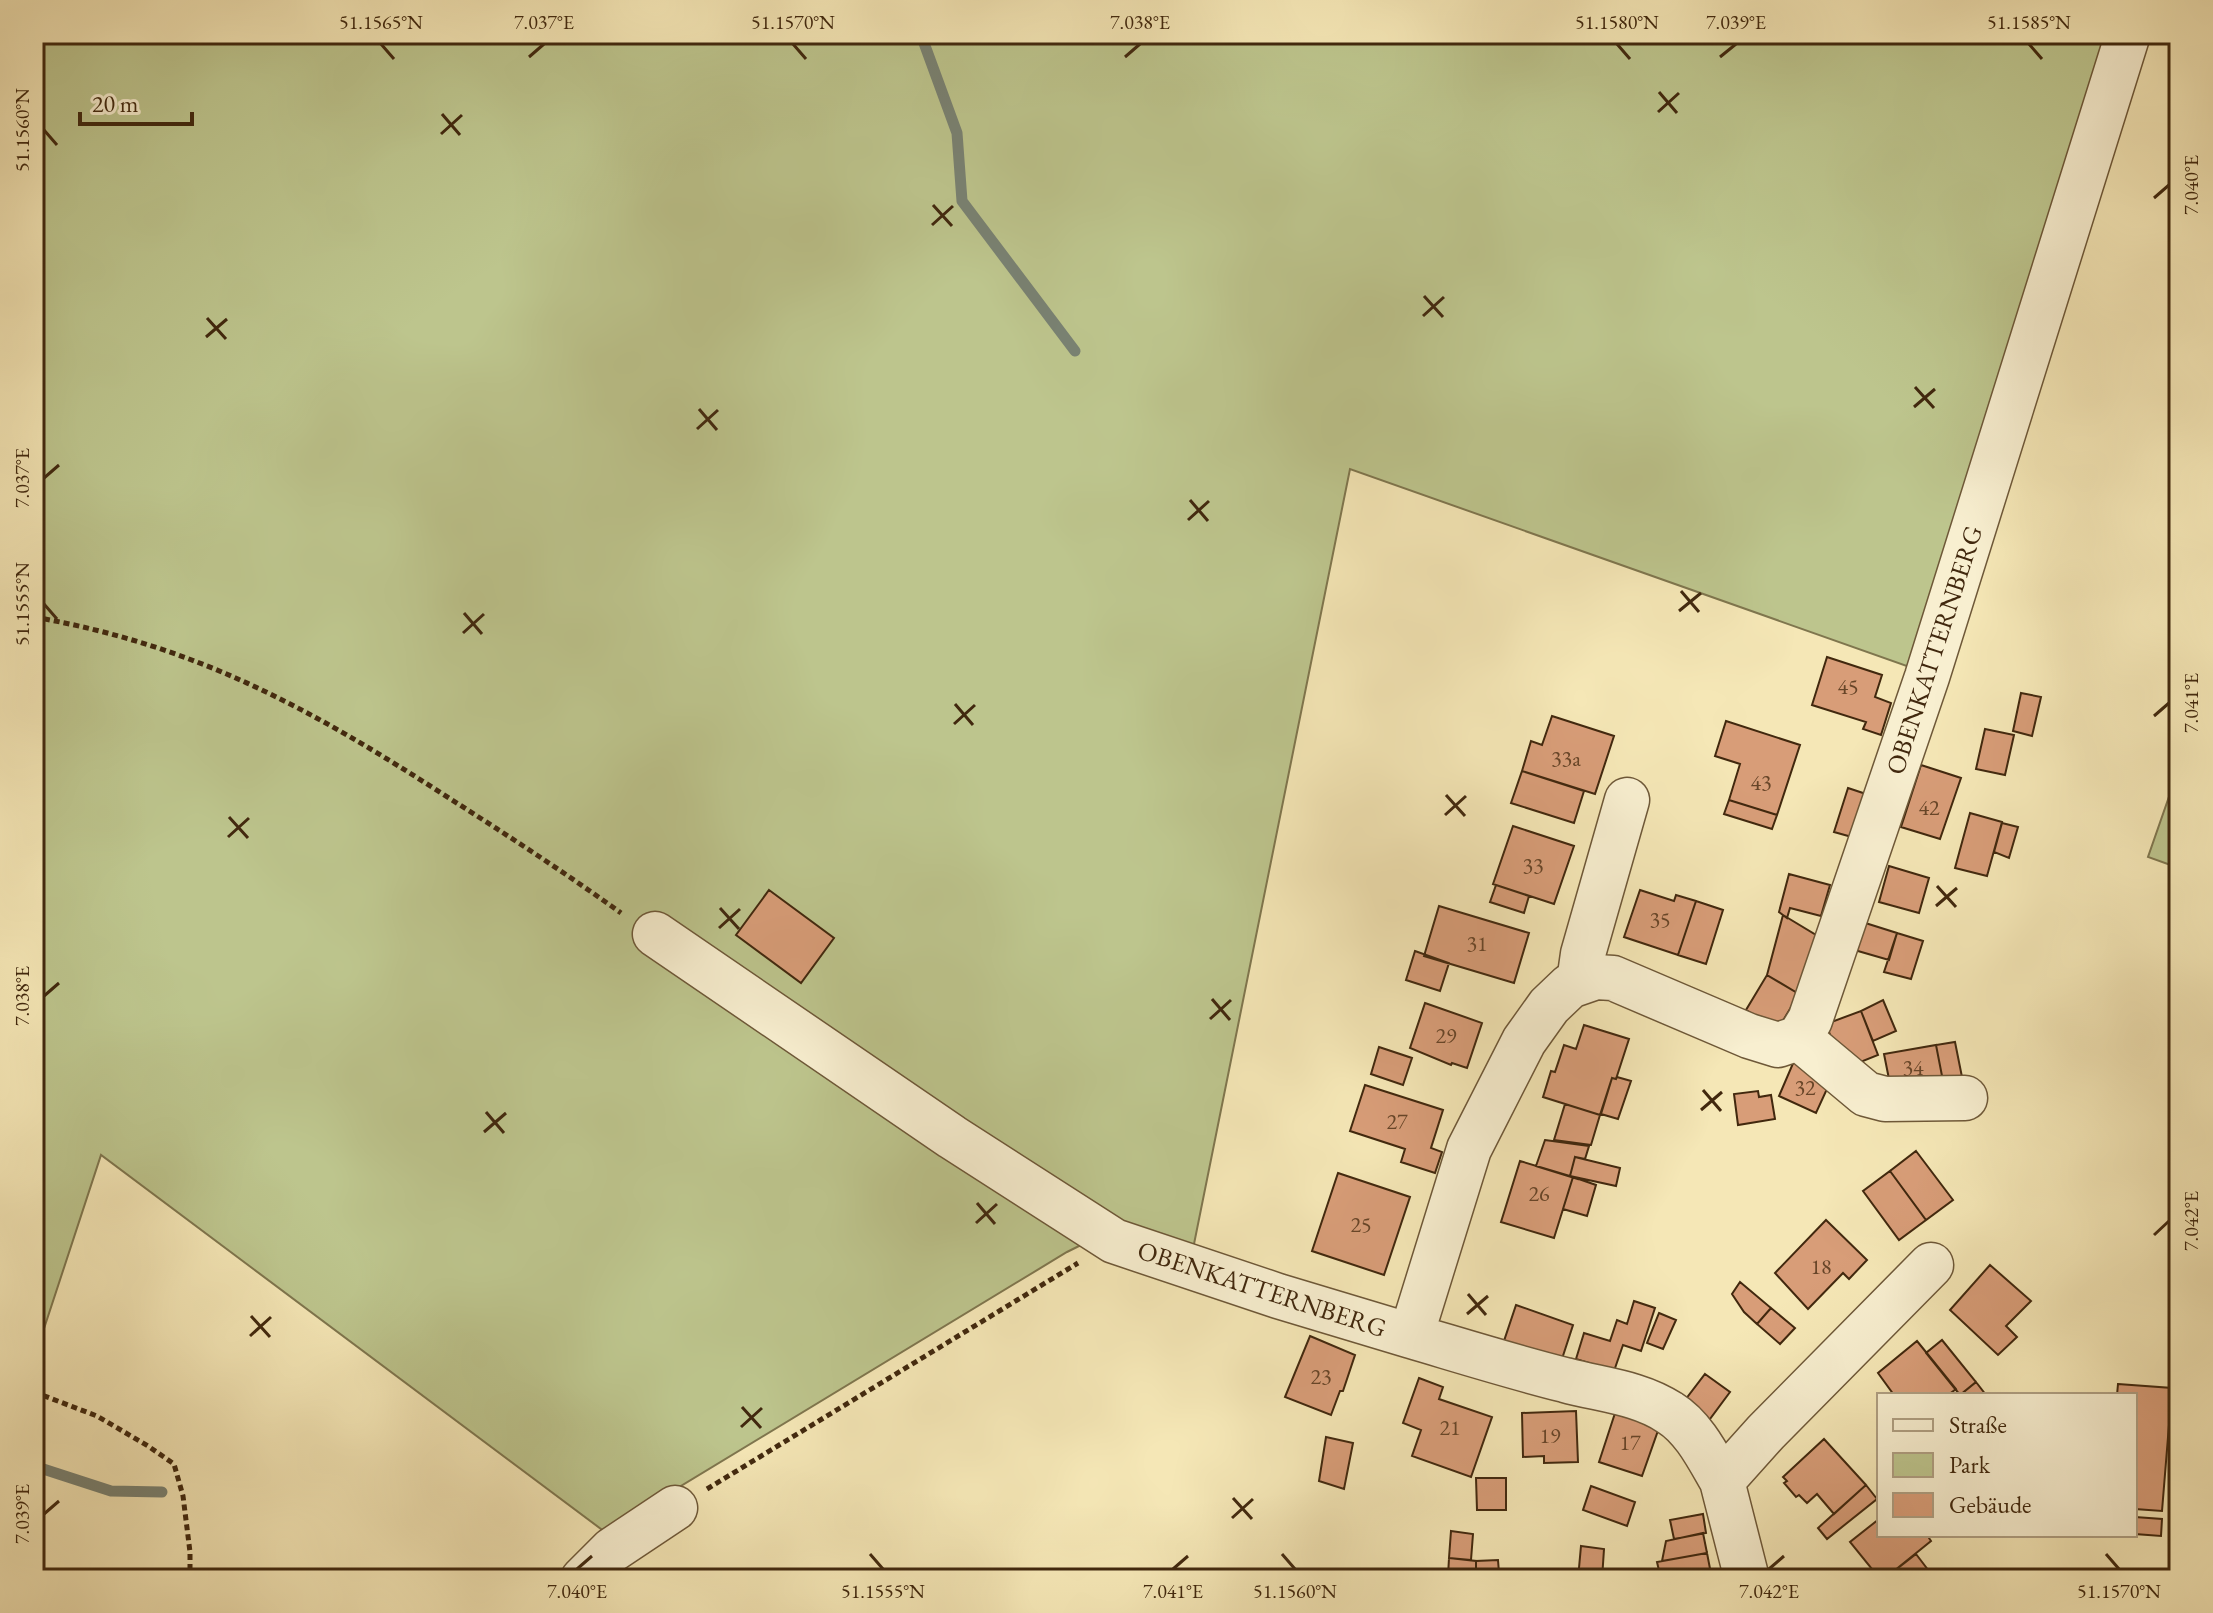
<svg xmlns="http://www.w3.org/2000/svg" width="2213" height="1613" viewBox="0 0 2213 1613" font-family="'EB Garamond',serif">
<rect width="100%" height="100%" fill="#f5e7b6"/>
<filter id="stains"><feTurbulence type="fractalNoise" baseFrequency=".0025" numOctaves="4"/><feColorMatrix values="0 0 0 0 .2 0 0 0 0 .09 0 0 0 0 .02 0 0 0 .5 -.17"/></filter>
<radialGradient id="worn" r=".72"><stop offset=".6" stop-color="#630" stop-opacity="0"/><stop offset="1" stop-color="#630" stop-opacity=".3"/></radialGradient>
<path fill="#bdc58d" stroke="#7f764e" stroke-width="2" d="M 34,34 L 2113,34 L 1918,670 L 1350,469 L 1192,1254 L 1113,1229 L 1067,1252 L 605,1532 L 101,1155 L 34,1359 Z
M 2179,768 L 2179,868 L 2148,857 Z"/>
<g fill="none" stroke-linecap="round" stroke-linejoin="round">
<path stroke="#798273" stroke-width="11" d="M 924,34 L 924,43 L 957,133 L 962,201 L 1075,351
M 34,1466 L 111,1491 L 162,1492"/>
</g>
<path fill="#d89d78" stroke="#41280e" stroke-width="2" d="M 1827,657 L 1882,675 L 1875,697 L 1891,703 L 1881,735 L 1863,729 L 1866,722 L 1812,705 Z
M 2021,693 L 2041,697 L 2032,736 L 2013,731 Z
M 1552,716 L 1614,736 L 1595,794 L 1522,771 L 1531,741 L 1542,745 Z
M 1726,721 L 1800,745 L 1777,815 L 1729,800 L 1740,764 L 1715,756 Z
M 1985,729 L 2014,735 L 2005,775 L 1976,769 Z
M 1921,765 L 1961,778 L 1940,839 L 1901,827 Z
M 1522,771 L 1584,791 L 1574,823 L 1511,803 Z
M 1848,788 L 1872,796 L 1859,839 L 1834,832 Z
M 1729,800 L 1777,815 L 1772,829 L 1724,814 Z
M 1970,813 L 2002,822 L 1987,876 L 1955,868 Z
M 2002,823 L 2018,827 L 2009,858 L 1994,852 Z
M 1513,826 L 1574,846 L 1554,904 L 1493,884 Z
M 1889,866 L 1929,878 L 1919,913 L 1879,902 Z
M 1789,874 L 1830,885 L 1821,916 L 1790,908 L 1787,918 L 1779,912 Z
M 1496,885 L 1529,896 L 1524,913 L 1490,902 Z
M 769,890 L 834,938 L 801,983 L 736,935 Z
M 1640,890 L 1674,901 L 1676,895 L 1696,901 L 1678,955 L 1624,937 Z
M 1696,901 L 1723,910 L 1706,964 L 1678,955 Z
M 1439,906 L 1529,933 L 1514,983 L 1424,956 Z
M 1783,915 L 1816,935 L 1799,994 L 1767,975 Z
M 1859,921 L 1897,933 L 1889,960 L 1851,949 Z
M 1897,933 L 1923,941 L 1911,979 L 1884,972 Z
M 1415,951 L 1449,963 L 1440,991 L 1406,980 Z
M 1767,975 L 1799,994 L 1778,1029 L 1746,1010 Z
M 1883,1000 L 1896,1031 L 1873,1041 L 1861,1011 Z
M 1425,1003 L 1482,1023 L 1467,1068 L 1452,1063 L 1451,1065 L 1410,1048 Z
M 1861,1011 L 1878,1055 L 1843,1069 L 1826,1024 Z
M 1584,1025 L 1629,1039 L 1616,1079 L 1612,1078 L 1600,1115 L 1543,1097 L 1551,1071 L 1555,1072 L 1564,1045 L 1576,1049 Z
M 1955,1042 L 1962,1077 L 1943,1081 L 1936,1045 Z
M 1936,1045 L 1943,1081 L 1891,1089 L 1884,1054 Z
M 1379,1047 L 1412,1058 L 1403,1085 L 1371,1074 Z
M 1794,1061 L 1832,1078 L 1816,1113 L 1779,1096 Z
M 1617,1077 L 1631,1081 L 1618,1119 L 1601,1114 L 1612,1078 L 1616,1079 Z
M 1365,1085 L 1443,1110 L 1431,1148 L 1442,1152 L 1435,1173 L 1401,1162 L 1405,1149 L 1350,1131 Z
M 1758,1091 L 1759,1097 L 1771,1095 L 1775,1119 L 1738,1125 L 1734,1094 Z
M 1565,1104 L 1600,1115 L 1591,1145 L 1554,1140 Z
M 1545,1140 L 1589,1146 L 1585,1159 L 1575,1157 L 1570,1176 L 1579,1178 L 1578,1179 L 1536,1166 Z
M 1916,1151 L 1953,1200 L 1926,1220 L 1890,1171 Z
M 1575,1157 L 1620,1168 L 1616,1186 L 1570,1176 Z
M 1520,1161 L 1573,1177 L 1554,1238 L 1501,1222 Z
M 1890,1171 L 1926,1220 L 1899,1240 L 1863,1191 Z
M 1338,1173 L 1410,1197 L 1384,1275 L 1312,1251 Z
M 1573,1177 L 1596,1185 L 1587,1216 L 1563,1209 Z
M 1826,1220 L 1867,1260 L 1849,1279 L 1843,1273 L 1808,1309 L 1775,1273 Z
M 1990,1265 L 2031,1301 L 2006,1326 L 2017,1337 L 1998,1355 L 1950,1310 Z
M 1740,1282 L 1771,1308 L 1757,1324 L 1744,1312 L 1732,1294 Z
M 1634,1301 L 1655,1308 L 1641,1351 L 1623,1345 L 1614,1371 L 1576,1359 L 1584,1333 L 1610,1341 L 1617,1320 L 1627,1324 Z
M 1516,1305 L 1573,1325 L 1560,1365 L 1503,1344 Z
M 1771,1308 L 1795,1328 L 1780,1344 L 1757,1324 Z
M 1659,1313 L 1676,1320 L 1663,1349 L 1647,1343 Z
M 1310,1336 L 1355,1355 L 1343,1391 L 1340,1391 L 1331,1415 L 1285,1397 Z
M 1942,1340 L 1976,1382 L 1960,1395 L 1926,1353 Z
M 1917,1341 L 1956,1389 L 1948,1395 L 1894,1395 L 1878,1373 Z
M 1705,1374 L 1730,1392 L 1704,1427 L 1679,1408 Z
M 1419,1378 L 1443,1387 L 1439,1399 L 1492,1417 L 1471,1477 L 1412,1456 L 1421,1430 L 1403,1423 Z
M 1976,1382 L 1986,1395 L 1960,1395 Z
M 2118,1384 L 2172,1388 L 2162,1511 L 2135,1509 L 2135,1395 L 2117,1395 Z
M 1617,1407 L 1661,1422 L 1642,1476 L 1599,1462 Z
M 1576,1411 L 1578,1462 L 1544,1463 L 1544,1456 L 1523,1457 L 1522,1413 Z
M 1326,1437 L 1353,1443 L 1344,1489 L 1319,1481 Z
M 1824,1439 L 1866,1485 L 1834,1514 L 1817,1494 L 1807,1503 L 1799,1495 L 1796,1497 L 1784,1483 L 1787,1481 L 1783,1477 Z
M 1476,1478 L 1506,1478 L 1506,1510 L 1477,1510 Z
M 1866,1485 L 1877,1499 L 1827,1539 L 1818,1528 Z
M 1591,1486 L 1635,1502 L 1627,1526 L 1583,1510 Z
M 1703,1514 L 1706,1533 L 1674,1539 L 1670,1520 Z
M 2135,1517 L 2162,1519 L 2161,1536 L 2135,1534 Z
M 1879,1519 L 1879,1535 L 1927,1535 L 1931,1541 L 1884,1579 L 1880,1579 L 1850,1542 Z
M 1451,1531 L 1473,1534 L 1471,1560 L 1449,1558 Z
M 1703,1533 L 1707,1553 L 1662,1561 L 1666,1541 Z
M 1581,1546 L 1604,1549 L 1602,1579 L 1578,1579 Z
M 1707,1553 L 1712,1579 L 1661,1579 L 1657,1562 Z
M 1916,1554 L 1935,1579 L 1884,1579 Z
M 1449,1558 L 1476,1561 L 1476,1574 L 1448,1576 Z
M 1498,1560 L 1499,1573 L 1476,1574 L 1476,1561 Z
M 1499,1573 L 1500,1579 L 1465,1579 L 1465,1575 Z"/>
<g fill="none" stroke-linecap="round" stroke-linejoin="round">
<g stroke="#6e5838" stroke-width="47">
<path id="minor" d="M 655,934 L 952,1137 L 1114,1241 L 1278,1296 L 1411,1336
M 1579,982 L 1583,954 L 1627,800
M 1799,1038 L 1866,1094 L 1885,1099 L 1965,1098
M 1722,1481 C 1708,1457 1694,1428 1670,1413 C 1638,1392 1601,1390 1565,1380 C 1513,1367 1462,1351 1411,1336 L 1469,1149 L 1524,1041 L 1549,1006 L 1570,986 L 1596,977 L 1613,978 L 1749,1036 L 1778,1045 L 1799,1038 L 1810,1020 L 1927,677 L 2128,34
M 583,1579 L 612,1550 L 675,1508
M 1747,1579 L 1722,1481 L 1766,1432 L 1931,1265"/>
</g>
<path stroke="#41280e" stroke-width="5" stroke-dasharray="6 4" stroke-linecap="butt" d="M 34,617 C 198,646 311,709 449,798 C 507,835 564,872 621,913
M 34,1392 L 97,1416 L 148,1446 L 174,1464 L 183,1496 L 190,1552 L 190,1579
M 707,1489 L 1078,1263"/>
<use href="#minor" stroke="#f8efd0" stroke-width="44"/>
</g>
<path fill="none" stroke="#41280e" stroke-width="3" d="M 381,44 L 394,59M 793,44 L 806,59M 1617,44 L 1630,59M 2029,44 L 2042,59M 529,57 L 544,44M 1125,57 L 1140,44M 1720,57 L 1736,44M 1659,92 L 1677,113M 1658,112 L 1679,93M 442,114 L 460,135M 44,130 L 57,145M 441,134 L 462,115M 2154,198 L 2169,185M 933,205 L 952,226M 932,225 L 953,206M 1424,296 L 1443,317M 1423,316 L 1444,297M 207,318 L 226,339M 206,337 L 227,319M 1915,387 L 1934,408M 1914,407 L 1935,389M 699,409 L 717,430M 697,429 L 718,410M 44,478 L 59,465M 1190,500 L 1208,521M 1188,520 L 1209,501M 1681,591 L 1699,612M 44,604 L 57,619M 1679,611 L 1701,593M 464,613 L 482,634M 463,633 L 484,614M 955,704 L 973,725M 2154,716 L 2169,703M 954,724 L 975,705M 1446,795 L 1465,816M 1445,815 L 1466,796M 229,817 L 248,838M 228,837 L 249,818M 1937,886 L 1956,907M 1936,906 L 1957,888M 720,908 L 739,929M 719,928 L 740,909M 44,996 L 59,983M 1212,999 L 1230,1020M 1210,1019 L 1231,1000M 1703,1090 L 1721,1111M 1701,1110 L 1722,1092M 486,1112 L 504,1133M 484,1132 L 506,1113M 977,1203 L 995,1224M 976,1223 L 997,1204M 2154,1235 L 2169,1221M 1468,1294 L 1486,1315M 1467,1314 L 1488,1296M 251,1316 L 270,1337M 250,1336 L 271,1317M 742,1407 L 761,1428M 741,1427 L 762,1408M 1233,1498 L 1252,1519M 44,1514 L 59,1501M 1232,1518 L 1253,1499M 870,1554 L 883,1569M 1282,1554 L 1295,1569M 2106,1554 L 2119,1569M 577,1569 L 592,1556M 1173,1569 L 1188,1556M 1769,1569 L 1784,1556"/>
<g text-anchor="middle" stroke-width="8" stroke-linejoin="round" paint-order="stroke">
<g font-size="22" fill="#674528">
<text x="1848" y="694">45</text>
<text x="1566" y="766">33a</text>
<text x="1761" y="790">43</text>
<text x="1929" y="815">42</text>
<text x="1533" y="873">33</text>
<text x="1660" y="927">35</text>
<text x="1477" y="951">31</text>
<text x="1446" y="1043">29</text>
<text x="1913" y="1075">34</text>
<text x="1805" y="1095">32</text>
<text x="1397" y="1129">27</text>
<text x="1539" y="1201">26</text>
<text x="1361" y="1232">25</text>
<text x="1821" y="1274">18</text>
<text x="1321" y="1384">23</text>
<text x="1450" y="1435">21</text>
<text x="1550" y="1443">19</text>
<text x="1630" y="1450">17</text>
</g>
<g font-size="26" fill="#41280e" stroke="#f8efd0">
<text transform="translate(1934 650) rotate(-72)" y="9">OBENKATTERNBERG</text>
<text transform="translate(1262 1289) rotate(18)" y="9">OBENKATTERNBERG</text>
</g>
</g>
<rect width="2213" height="1613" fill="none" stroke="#f5e7b6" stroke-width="88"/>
<rect x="1877" y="1393" width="260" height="144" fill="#f8efd0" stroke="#af9f82" stroke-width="2"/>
<rect x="1893" y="1419" width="40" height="12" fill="#f8efd0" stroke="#af9f82" stroke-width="2"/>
<text x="1949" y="1433" font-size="24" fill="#41280e">Straße</text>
<rect x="1893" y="1453" width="40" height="24" fill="#bdc58d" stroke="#af9f82" stroke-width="2"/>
<text x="1949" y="1473" font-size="24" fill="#41280e">Park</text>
<rect x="1893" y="1493" width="40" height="24" fill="#d89d78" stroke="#af9f82" stroke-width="2"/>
<text x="1949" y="1513" font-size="24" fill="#41280e">Gebäude</text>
<path d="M80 112v12h112v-12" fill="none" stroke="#41280e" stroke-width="4"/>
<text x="92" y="112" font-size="24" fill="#41280e" stroke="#f8efd0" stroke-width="6" paint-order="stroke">20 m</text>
<rect x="44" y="44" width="2125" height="1525" fill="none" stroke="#41280e" stroke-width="3"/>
<g font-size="20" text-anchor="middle" fill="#41280e">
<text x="381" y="29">51.1565°N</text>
<text x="544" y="29">7.037°E</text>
<text x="793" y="29">51.1570°N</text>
<text x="1140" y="29">7.038°E</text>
<text x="1617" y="29">51.1580°N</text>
<text x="1736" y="29">7.039°E</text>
<text x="2029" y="29">51.1585°N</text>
<text transform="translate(22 130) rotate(-90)" y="7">51.1560°N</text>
<text transform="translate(2191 185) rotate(-90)" y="7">7.040°E</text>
<text transform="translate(22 478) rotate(-90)" y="7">7.037°E</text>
<text transform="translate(22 604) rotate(-90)" y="7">51.1555°N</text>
<text transform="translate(2191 703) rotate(-90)" y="7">7.041°E</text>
<text transform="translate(22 996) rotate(-90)" y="7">7.038°E</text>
<text transform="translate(2191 1221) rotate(-90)" y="7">7.042°E</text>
<text transform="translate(22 1514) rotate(-90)" y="7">7.039°E</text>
<text x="577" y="1598">7.040°E</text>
<text x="883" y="1598">51.1555°N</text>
<text x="1173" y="1598">7.041°E</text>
<text x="1295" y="1598">51.1560°N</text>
<text x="1769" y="1598">7.042°E</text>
<text x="2119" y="1598">51.1570°N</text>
</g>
<rect width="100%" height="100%" filter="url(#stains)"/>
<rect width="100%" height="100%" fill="url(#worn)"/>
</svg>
